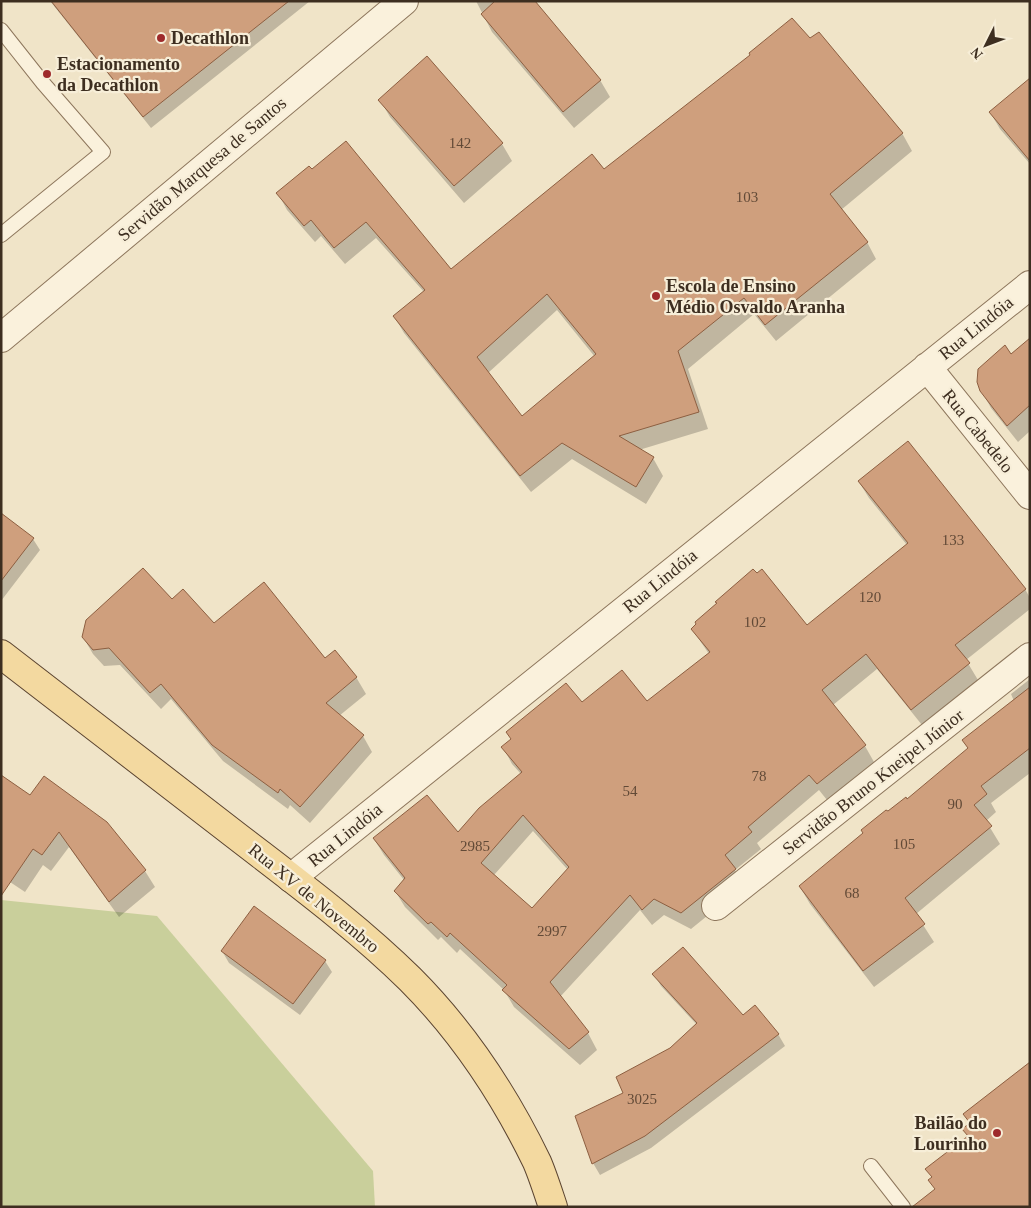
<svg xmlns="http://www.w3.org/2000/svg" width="1031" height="1208" viewBox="0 0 1031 1208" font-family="Georgia,serif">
<rect width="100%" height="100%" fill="#f0e4c8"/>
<path fill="#c9cf9b" d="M 1,900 L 157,916 L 373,1171 L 375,1207 L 1,1207 Z"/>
<path fill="#0003" fill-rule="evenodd" d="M 50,1 L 310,1 L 151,128 Z
M 476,1 L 534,1 L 600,80 L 610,97 L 574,128 L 492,32 Z
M 810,40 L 902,133 L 912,151 L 841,210 L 867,242 L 876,259 L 776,341 L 754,314 L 688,369 L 708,429 L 639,450 L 653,458 L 663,476 L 646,504 L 572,459 L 531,492 L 404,333 L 394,316 L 424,292 L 376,238 L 345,264 L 321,236 L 315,242 L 287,210 L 278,193 L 308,167 L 451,270 ZM 557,310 L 595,357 L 522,418 L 488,373 Z
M 427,58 L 502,144 L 512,161 L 464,203 L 390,117 L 380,100 Z
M 1030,79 L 1030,164 L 1000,129 L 990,112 Z
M 1030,340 L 1030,431 L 1018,442 L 991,408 L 981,390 L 1011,355 Z
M 859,482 L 1025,589 L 1030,598 L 1030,609 L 966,660 L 978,680 L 922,725 L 877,669 L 833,705 L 865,746 L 874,762 L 827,800 L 819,790 L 757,843 L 761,849 L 735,870 L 744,886 L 691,929 L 664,915 L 652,925 L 640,910 L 560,997 L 588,1033 L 597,1050 L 580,1065 L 514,1007 L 504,990 L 460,949 L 457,953 L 441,937 L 438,940 L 405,907 L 395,891 L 404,880 L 384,855 L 374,839 L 458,834 L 521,774 L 512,764 L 503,747 L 512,740 L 507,733 L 581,704 L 647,703 L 709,654 L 692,629 L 807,627 L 907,545 L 869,498 ZM 533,831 L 568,870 L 532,910 L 494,875 Z
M 1,515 L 33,539 L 40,550 L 1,601 Z
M 172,601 L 214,625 L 325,660 L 356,677 L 366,694 L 339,716 L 363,736 L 372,752 L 310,823 L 290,805 L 288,809 L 223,761 L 171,699 L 161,709 L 120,665 L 104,666 L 93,654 L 83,637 Z
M 1030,679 L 1030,773 L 991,803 L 996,812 L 986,821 L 1000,844 L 916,914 L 934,942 L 874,987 L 810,904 L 800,887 L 887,813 L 907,801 L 968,749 L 964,740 L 1014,701 L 1011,694 Z
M 31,796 L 106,823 L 145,871 L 155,887 L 119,917 L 69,847 L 51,871 L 43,865 L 25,892 L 1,876 Z
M 222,951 L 325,961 L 332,972 L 300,1015 L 229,963 Z
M 654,974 L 778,1034 L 785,1046 L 651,1148 L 600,1175 L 593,1163 L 625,1094 L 697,1025 L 661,986 Z"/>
<path fill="#cf9f7d" stroke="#8d5f41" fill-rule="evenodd" d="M 51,1 L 289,1 L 143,117 Z
M 495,1 L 535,1 L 601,80 L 563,112 L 481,14 Z
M 792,18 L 810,38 L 819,32 L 903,133 L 830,194 L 868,242 L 765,325 L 744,298 L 678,351 L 699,412 L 619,436 L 654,457 L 636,487 L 562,443 L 520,476 L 393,316 L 425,290 L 366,222 L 334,248 L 311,220 L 304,226 L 276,193 L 309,166 L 312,169 L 346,141 L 451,269 L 592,154 L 604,169 L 750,55 L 749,53 ZM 547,294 L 596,354 L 522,416 L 477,357 Z
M 427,56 L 503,143 L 454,186 L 378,100 Z
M 1030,78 L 1030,161 L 989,112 Z
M 1030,338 L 1030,405 L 1007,426 L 980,391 L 977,382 L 978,369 L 1005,345 L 1011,354 Z
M 908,441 L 1026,589 L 955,645 L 970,663 L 911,710 L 866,654 L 822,690 L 866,745 L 817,784 L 809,775 L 748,827 L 752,832 L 725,855 L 736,869 L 681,913 L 654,899 L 642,910 L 630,895 L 550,982 L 589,1032 L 569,1049 L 502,990 L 507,985 L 450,933 L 447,937 L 431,922 L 428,924 L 394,891 L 405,878 L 373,838 L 427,795 L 458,832 L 479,808 L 522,772 L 501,747 L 511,739 L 506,732 L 566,683 L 582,702 L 622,670 L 647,701 L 710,652 L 691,629 L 696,624 L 695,622 L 717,603 L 715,602 L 753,569 L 757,573 L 762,569 L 807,625 L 908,543 L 858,481 ZM 523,815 L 569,867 L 532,908 L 481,863 Z
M 1,513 L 34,538 L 1,581 Z
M 143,568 L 172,599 L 183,589 L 214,623 L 264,582 L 325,658 L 335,650 L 357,677 L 326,703 L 364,735 L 300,807 L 280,789 L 278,793 L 212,745 L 161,684 L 150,693 L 109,648 L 93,650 L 82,637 L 86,620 Z
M 1030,687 L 1030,748 L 981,786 L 987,794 L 974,805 L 992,826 L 905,898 L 925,924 L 863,971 L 799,886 L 863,833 L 861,830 L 886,810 L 888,811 L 906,797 L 907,799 L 968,748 L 962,740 Z
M 1,775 L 30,795 L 44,776 L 107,822 L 146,870 L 109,902 L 59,832 L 42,855 L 33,849 L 1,896 Z
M 254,906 L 326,960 L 293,1004 L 221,951 Z
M 683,947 L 743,1015 L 755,1005 L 779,1034 L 645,1136 L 592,1164 L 575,1116 L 623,1093 L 616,1077 L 670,1048 L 697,1023 L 652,974 Z
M 1030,1062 L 1030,1207 L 912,1207 L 935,1189 L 928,1180 L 932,1177 L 925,1169 L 968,1136 L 962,1129 L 970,1123 L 963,1114 Z"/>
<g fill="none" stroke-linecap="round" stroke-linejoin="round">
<g stroke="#8d765c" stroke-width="16">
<path id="service" d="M 1,30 L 43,83 L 103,152 L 1,235
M 871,1166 L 903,1207"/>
</g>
<g stroke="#8d765c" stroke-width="30">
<path id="minor" d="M 1,338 L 404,1
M 927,367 L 1030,495
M 291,878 L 1030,285
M 716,906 L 1030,657"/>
</g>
<g stroke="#5b4430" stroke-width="30">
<path id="primary" d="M 1,654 C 76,712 150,769 225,827 C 288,876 353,923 410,979 C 462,1031 505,1096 537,1162 C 543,1176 548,1192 553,1207"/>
</g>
<use href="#service" stroke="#faf1dc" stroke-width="14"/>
<use href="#minor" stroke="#faf1dc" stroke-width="28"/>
<use href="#primary" stroke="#f3d9a0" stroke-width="28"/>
</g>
<g fill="#9e2a2b" stroke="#f7eed8" stroke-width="2">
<circle cx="161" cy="38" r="5"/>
<circle cx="47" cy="74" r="5"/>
<circle cx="656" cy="296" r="5"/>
<circle cx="997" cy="1133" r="5"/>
</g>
<g text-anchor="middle" stroke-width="4.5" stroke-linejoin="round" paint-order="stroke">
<g font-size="15" fill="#624a37">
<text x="460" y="148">142</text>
<text x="747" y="202">103</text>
<text x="953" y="545">133</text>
<text x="870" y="602">120</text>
<text x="755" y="627">102</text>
<text x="759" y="781">78</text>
<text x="630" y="796">54</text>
<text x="955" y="809">90</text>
<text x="904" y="849">105</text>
<text x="475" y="851">2985</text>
<text x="852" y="898">68</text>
<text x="552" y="936">2997</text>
<text x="642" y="1104">3025</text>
</g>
<g font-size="18" font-weight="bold" fill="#3d2e20" stroke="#f7eed8" text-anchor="start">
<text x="171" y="44">Decathlon</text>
<text x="57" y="70">Estacionamento<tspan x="57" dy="21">da Decathlon</tspan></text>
<text x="666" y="292">Escola de Ensino<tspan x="666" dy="21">Médio Osvaldo Aranha</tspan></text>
<text x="987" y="1129" text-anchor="end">Bailão do<tspan x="987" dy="21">Lourinho</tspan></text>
</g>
<g font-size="18" fill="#3d2e20" stroke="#f7eed8">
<text transform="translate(202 169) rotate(-40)" y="6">Servidão Marquesa de Santos</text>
<text transform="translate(976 328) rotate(-39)" y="6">Rua Lindóia</text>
<text transform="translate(978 431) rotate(51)" y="6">Rua Cabedelo</text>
<text transform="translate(660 581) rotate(-39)" y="6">Rua Lindóia</text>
<text transform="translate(873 782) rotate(-38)" y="6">Servidão Bruno Kneipel Júnior</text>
<text transform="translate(345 835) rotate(-39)" y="6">Rua Lindóia</text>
<text transform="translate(314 898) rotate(39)" y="6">Rua XV de Novembro</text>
</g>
</g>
<rect width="1031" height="1208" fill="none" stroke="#3d2e20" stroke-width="5"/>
<g transform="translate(986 45) rotate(228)" stroke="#f7eed8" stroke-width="4" paint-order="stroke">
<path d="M0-4L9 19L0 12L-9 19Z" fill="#3d2e20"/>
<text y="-8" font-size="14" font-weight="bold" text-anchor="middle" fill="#3d2e20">N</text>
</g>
</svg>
